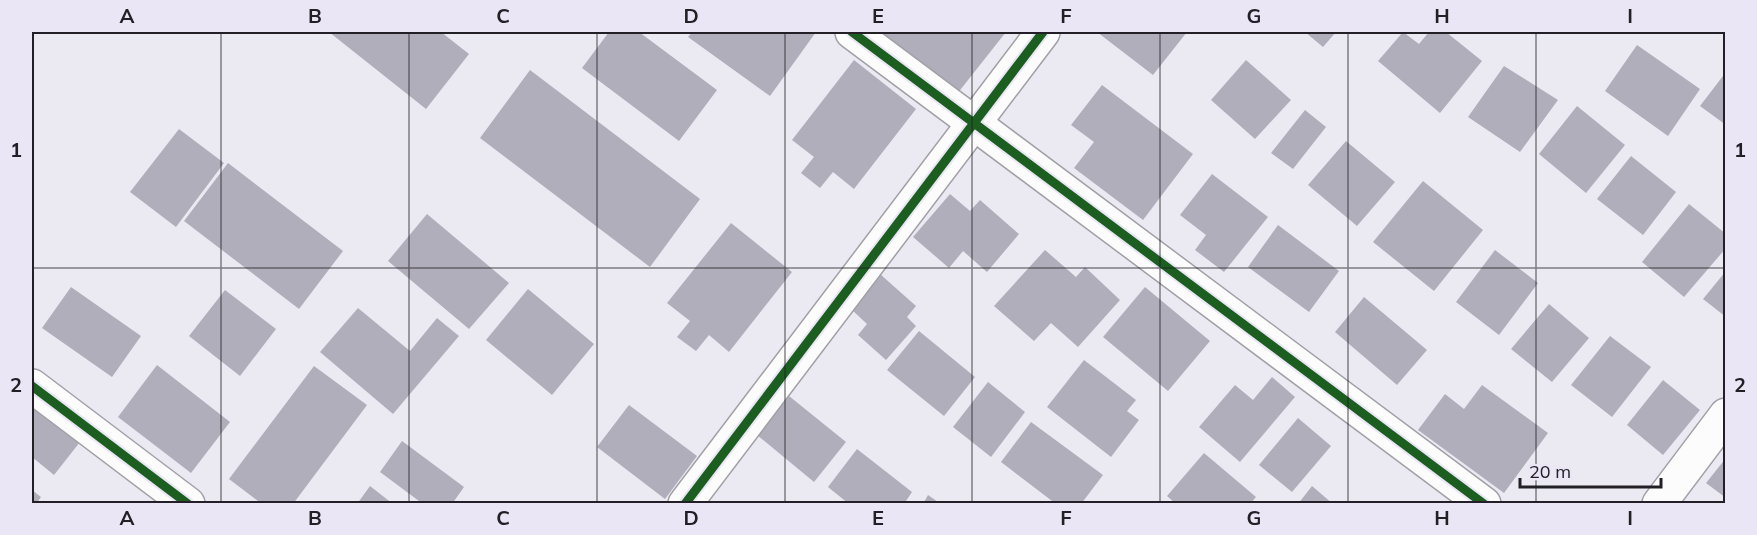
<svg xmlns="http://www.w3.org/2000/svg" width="1757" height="535" viewBox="0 0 1757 535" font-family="Mulish,sans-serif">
<rect width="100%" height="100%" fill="#ebeaf2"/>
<path fill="#b1aebb" d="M 329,32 L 441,32 L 469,54 L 426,109 Z
M 609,32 L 639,32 L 717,90 L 679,141 L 582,68 Z
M 692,32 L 816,32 L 770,96 L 688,37 Z
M 876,32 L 1006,32 L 957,94 Z
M 1097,32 L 1187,32 L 1153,75 Z
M 1305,32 L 1336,32 L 1323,47 Z
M 1403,32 L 1419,44 L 1429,32 L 1446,32 L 1482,61 L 1440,113 L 1378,61 Z
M 1637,45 L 1700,89 L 1668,136 L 1605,91 Z
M 854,60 L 916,109 L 854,189 L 833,172 L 820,188 L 801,173 L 814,157 L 792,140 Z
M 1246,60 L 1291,100 L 1255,139 L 1211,100 Z
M 1504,66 L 1558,100 L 1520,152 L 1468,117 Z
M 530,70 L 700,199 L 650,267 L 480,138 Z
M 1726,72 L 1726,125 L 1700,106 Z
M 1102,85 L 1193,154 L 1143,220 L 1074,168 L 1094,142 L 1071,125 Z
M 1577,106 L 1625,145 L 1586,193 L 1539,154 Z
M 1305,110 L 1326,127 L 1293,169 L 1271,153 Z
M 179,129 L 224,163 L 176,227 L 130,192 Z
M 1346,141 L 1395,182 L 1357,226 L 1308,185 Z
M 1631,156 L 1676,192 L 1643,235 L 1597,199 Z
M 228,163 L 343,251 L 299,309 L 184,221 Z
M 1212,174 L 1268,217 L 1224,272 L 1195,250 L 1206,235 L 1180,215 Z
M 1423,181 L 1483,230 L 1434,291 L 1373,242 Z
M 950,194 L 970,211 L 980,200 L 1019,234 L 987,272 L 963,251 L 949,268 L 913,237 Z
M 1689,204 L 1726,234 L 1726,248 L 1684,297 L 1642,262 Z
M 427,214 L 509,283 L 469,329 L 388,261 Z
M 731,223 L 792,272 L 729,352 L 709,335 L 696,351 L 677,337 L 690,321 L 667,303 Z
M 1278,225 L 1339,271 L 1309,312 L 1248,267 Z
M 1045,250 L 1076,277 L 1085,267 L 1120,300 L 1078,347 L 1051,323 L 1034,341 L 994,306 Z
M 1495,250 L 1538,283 L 1499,335 L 1456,302 Z
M 1726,271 L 1726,317 L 1703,299 Z
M 880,274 L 916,306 L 907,317 L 916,326 L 886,360 L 858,335 L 867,324 L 851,309 Z
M 71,287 L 141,336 L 112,377 L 42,328 Z
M 1145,287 L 1210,341 L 1168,391 L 1103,337 Z
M 528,289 L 594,344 L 552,395 L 486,340 Z
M 225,290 L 276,329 L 240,376 L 189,336 Z
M 1364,297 L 1427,350 L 1397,385 L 1335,332 Z
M 1549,304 L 1589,338 L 1552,382 L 1511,349 Z
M 358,308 L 410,351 L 437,318 L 459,336 L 393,414 L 320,352 Z
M 919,331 L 975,377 L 944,416 L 887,370 Z
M 1610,336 L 1651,367 L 1612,417 L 1571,385 Z
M 1084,360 L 1136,400 L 1127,411 L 1139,420 L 1111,457 L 1047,407 Z
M 157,365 L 230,422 L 191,473 L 118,417 Z
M 314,366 L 367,405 L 293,504 L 262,504 L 229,479 Z
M 1272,377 L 1295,397 L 1240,462 L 1199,427 L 1235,385 L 1253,400 Z
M 1663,380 L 1700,410 L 1663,455 L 1627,425 Z
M 988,382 L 1025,412 L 991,457 L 953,427 Z
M 1482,385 L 1548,433 L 1504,493 L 1418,430 L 1445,394 L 1464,409 Z
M 789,396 L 846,442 L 814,482 L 757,435 Z
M 32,404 L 80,442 L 54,475 L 32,457 Z
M 629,405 L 697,456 L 665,499 L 597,447 Z
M 1298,418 L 1331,446 L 1292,492 L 1259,465 Z
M 1031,422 L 1103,475 L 1081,504 L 1056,504 L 1001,462 Z
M 402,441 L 464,487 L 452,504 L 423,504 L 380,472 Z
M 857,449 L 912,492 L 904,504 L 849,504 L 828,487 Z
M 1204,453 L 1256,497 L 1250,504 L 1176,504 L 1167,496 Z
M 1726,458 L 1726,498 L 1706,483 Z
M 370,486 L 393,504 L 357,504 Z
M 1312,486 L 1333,504 L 1298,504 Z
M 32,490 L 41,497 L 36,504 L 32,504 Z
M 928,495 L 941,504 L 923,504 Z"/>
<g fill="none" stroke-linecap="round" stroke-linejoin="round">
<g stroke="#a1a0a6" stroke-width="36">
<path id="street" d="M 852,32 L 1484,504
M 32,386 L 188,504
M 685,504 L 1043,32
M 1659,504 L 1726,415"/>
</g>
<use href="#street" stroke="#fcfcfd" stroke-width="33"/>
<g stroke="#eae6f5" stroke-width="13">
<path id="cycleway" d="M 852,32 L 1484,504
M 32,386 L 188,504
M 685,504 L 1043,32"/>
</g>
<use href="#cycleway" stroke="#1b5e20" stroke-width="9"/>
</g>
<path fill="none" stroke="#222026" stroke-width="1.5" stroke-opacity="0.55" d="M 221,32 L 221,504M 409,32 L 409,504M 597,32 L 597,504M 785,32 L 785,504M 972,32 L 972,504M 1160,32 L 1160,504M 1348,32 L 1348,504M 1536,32 L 1536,504M 32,268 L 1726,268"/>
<rect width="1757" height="535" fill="none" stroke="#eae6f5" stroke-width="66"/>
<path d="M1520 478v9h141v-9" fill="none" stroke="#222026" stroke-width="3"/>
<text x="1529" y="478" font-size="18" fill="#222026" stroke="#eae6f5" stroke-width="4.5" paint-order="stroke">20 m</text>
<rect x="33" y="33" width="1691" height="469" fill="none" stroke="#222026" stroke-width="2"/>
<g font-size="20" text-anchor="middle" font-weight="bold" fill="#222026">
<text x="127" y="23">A</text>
<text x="315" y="23">B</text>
<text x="503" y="23">C</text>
<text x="691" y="23">D</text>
<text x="878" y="23">E</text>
<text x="1066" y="23">F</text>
<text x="1254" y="23">G</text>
<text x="1442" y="23">H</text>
<text x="1630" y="23">I</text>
<text x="16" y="157">1</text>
<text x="1740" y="157">1</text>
<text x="16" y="392">2</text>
<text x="1740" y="392">2</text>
<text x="127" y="525">A</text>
<text x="315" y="525">B</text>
<text x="503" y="525">C</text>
<text x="691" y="525">D</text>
<text x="878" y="525">E</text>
<text x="1066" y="525">F</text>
<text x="1254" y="525">G</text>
<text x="1442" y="525">H</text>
<text x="1630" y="525">I</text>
</g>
</svg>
